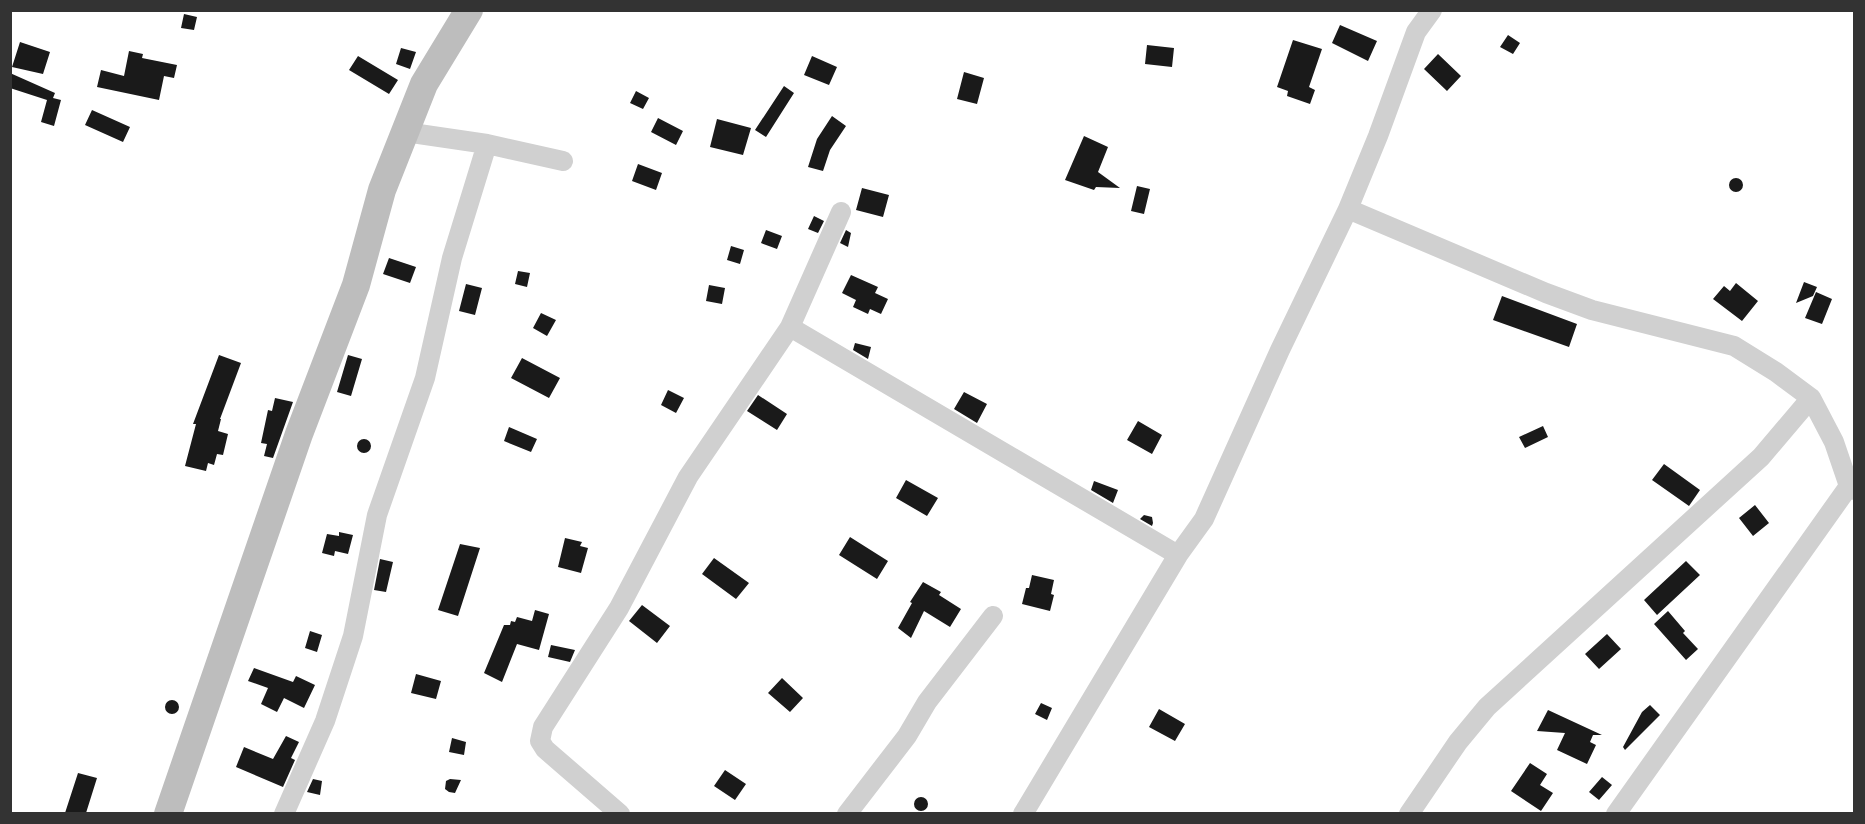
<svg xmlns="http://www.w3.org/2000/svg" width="1865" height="824" viewBox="0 0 1865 824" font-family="Lato,sans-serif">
<rect width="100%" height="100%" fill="#fff"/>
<path fill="#1a1a1a" d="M 184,14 L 197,17 L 194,30 L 181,28 Z
M 1340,25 L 1377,41 L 1368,61 L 1332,43 Z
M 1508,35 L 1520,43 L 1513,54 L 1500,47 Z
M 1293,40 L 1322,49 L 1309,87 L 1315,90 L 1310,104 L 1287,96 L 1288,91 L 1277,87 Z
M 20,42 L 50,52 L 43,74 L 12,67 Z
M 1147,45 L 1174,48 L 1172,67 L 1145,64 Z
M 401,48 L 416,52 L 410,69 L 396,64 Z
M 129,51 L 143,54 L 142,58 L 177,65 L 174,78 L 164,76 L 159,100 L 97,87 L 101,70 L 124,76 Z
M 1438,54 L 1461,76 L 1447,91 L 1424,69 Z
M 358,56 L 398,80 L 389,94 L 349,70 Z
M 812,56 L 837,67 L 829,85 L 804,75 Z
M 964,72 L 984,78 L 977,104 L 957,99 Z
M 10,73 L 55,93 L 53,98 L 61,100 L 54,126 L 41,122 L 47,100 L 10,88 Z
M 784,86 L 794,93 L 766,137 L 755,130 Z
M 636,91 L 649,98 L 643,109 L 630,103 Z
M 92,110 L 130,127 L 123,142 L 85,125 Z
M 832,116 L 846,126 L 830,150 L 823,171 L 808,167 L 817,139 Z
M 658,118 L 683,131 L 676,145 L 651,132 Z
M 717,119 L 751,128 L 743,155 L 710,147 Z
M 1084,136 L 1108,147 L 1098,172 L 1120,188 L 1096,187 L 1094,190 L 1065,180 Z
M 638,164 L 662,173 L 656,190 L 632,181 Z
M1729 185a7 7 0 1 1 14 0a7 7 0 1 1-14 0Z
M 1137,186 L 1150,189 L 1144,214 L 1131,211 Z
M 862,188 L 889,195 L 883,217 L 856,210 Z
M 814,216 L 824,221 L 818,233 L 808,229 Z
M 766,230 L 782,236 L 777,249 L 761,243 Z
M 846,230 L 851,233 L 848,247 L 840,243 Z
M 731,246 L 744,250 L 740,264 L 727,260 Z
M 389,258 L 416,267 L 410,283 L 383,274 Z
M 518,271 L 530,273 L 527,287 L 515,284 Z
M 851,275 L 878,287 L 875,293 L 888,299 L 881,314 L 870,309 L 868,314 L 853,307 L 856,300 L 842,293 Z
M 1804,282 L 1817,287 L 1813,296 L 1796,303 Z
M 1736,283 L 1758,301 L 1742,321 L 1713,299 L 1724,286 L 1730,291 Z
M 466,284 L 482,288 L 475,315 L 459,311 Z
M 709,285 L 725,288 L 722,304 L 706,301 Z
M 1816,292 L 1832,299 L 1822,324 L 1805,318 Z
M 1502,296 L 1577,324 L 1569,347 L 1493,320 Z
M 541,313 L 556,320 L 547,336 L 533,328 Z
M 855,343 L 871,347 L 868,359 L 853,350 Z
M 219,355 L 241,363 L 220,419 L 221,419 L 218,431 L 228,434 L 223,455 L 217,454 L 214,465 L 208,463 L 206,471 L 185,466 L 196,424 L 193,424 Z
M 348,355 L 362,359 L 351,396 L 337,392 Z
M 522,358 L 560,378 L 549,398 L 511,378 Z
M 668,390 L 684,398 L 676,413 L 661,405 Z
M 964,392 L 987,404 L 977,423 L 954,409 Z
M 758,395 L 787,414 L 777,430 L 747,411 Z
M 275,398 L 293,402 L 273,458 L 264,456 L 267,444 L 261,443 L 268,410 L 272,411 Z
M 1138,421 L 1162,435 L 1152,454 L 1127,440 Z
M 1543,426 L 1548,437 L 1525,448 L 1519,437 Z
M 509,427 L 537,439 L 531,452 L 504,441 Z
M357 446a7 7 0 1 1 14 0a7 7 0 1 1-14 0Z
M 1664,464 L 1700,490 L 1689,506 L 1652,480 Z
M 906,480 L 938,498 L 927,516 L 896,498 Z
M 1094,481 L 1118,490 L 1113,503 L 1091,490 Z
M 1755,505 L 1769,523 L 1753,536 L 1739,518 Z
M 1144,515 L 1152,517 L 1153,523 L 1152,526 L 1140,519 Z
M 339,532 L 353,535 L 348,554 L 335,551 L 334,556 L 322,553 L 327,534 L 339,536 Z
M 850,537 L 888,561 L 877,579 L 839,555 Z
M 565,538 L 582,542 L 580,546 L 588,548 L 581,573 L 558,567 Z
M 460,544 L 480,548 L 458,616 L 438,610 Z
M 714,558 L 749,583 L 736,599 L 702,574 Z
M 380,559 L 393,562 L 386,592 L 374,590 Z
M 1686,561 L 1700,575 L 1657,615 L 1644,600 Z
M 1032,575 L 1054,580 L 1051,594 L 1054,595 L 1050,611 L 1022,604 L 1026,588 L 1029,588 Z
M 923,582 L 941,592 L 939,595 L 961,609 L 950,627 L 924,611 L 911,638 L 898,628 L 912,603 L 910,602 Z
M 642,605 L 670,626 L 657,643 L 629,621 Z
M 535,610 L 549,614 L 539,650 L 517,644 L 502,682 L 484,673 L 504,625 L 510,625 L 511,621 L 515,622 L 517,617 L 532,621 Z
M 1668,611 L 1685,631 L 1683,633 L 1698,649 L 1686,660 L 1654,624 Z
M 310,631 L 322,635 L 317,652 L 305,648 Z
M 1607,634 L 1621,649 L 1599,669 L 1585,654 Z
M 551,645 L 575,650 L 570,662 L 548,657 Z
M 254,668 L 293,682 L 296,676 L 315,685 L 304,708 L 284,698 L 277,712 L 261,704 L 268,688 L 248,681 Z
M 416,674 L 441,681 L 436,699 L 411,693 Z
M 782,678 L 803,698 L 790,712 L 768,693 Z
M165 707a7 7 0 1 1 14 0a7 7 0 1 1-14 0Z
M 1041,703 L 1052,708 L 1047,720 L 1035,714 Z
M 1650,705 L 1660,715 L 1625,750 L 1623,747 L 1642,712 Z
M 1159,709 L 1185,724 L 1175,741 L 1149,727 Z
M 1548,710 L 1602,735 L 1593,735 L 1590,742 L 1596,745 L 1587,764 L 1557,750 L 1565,733 L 1537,731 Z
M 286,736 L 299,742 L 291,758 L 295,760 L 283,787 L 236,767 L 244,747 L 273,759 Z
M 452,738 L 466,742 L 464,755 L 449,752 Z
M 1530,763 L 1547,774 L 1540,785 L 1553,793 L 1541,811 L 1511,791 Z
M 725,770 L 746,784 L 735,800 L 714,786 Z
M 78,773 L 97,778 L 86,813 L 65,813 Z
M 1602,777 L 1612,785 L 1599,800 L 1589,792 Z
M 313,779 L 322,781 L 320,795 L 307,792 Z
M 450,779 L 461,780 L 455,793 L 449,792 L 445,789 L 446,781 Z
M914 804a7 7 0 1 1 14 0a7 7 0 1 1-14 0Z"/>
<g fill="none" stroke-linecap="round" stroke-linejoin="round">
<path stroke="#d0d0d0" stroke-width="20" d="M 405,132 L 487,144 L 563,161
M 1348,209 L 1546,293 L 1592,310 L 1734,346 L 1776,372 L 1811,398 L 1834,442 L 1849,486 L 1854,484
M 790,327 L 1178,555
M 284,814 L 325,721 L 353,636 L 377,515 L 425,378 L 452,258 L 487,144
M 620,814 L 545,749 L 540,741 L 543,727 L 619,608 L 688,477 L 790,327 L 841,212
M 847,814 L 907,736 L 927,702 L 993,616
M 1023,814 L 1178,555 L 1204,519 L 1280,350 L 1348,209 L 1378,136 L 1416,32 L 1432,10
M 1409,814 L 1458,742 L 1487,707 L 1761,457 L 1811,398
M 1616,814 L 1849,486 L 1854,490"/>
<path stroke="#bdbdbd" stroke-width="28" d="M 168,814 L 299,434 L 356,285 L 382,190 L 424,84 L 469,10"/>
</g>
<rect width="1865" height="824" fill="none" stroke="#333333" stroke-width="24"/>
</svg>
